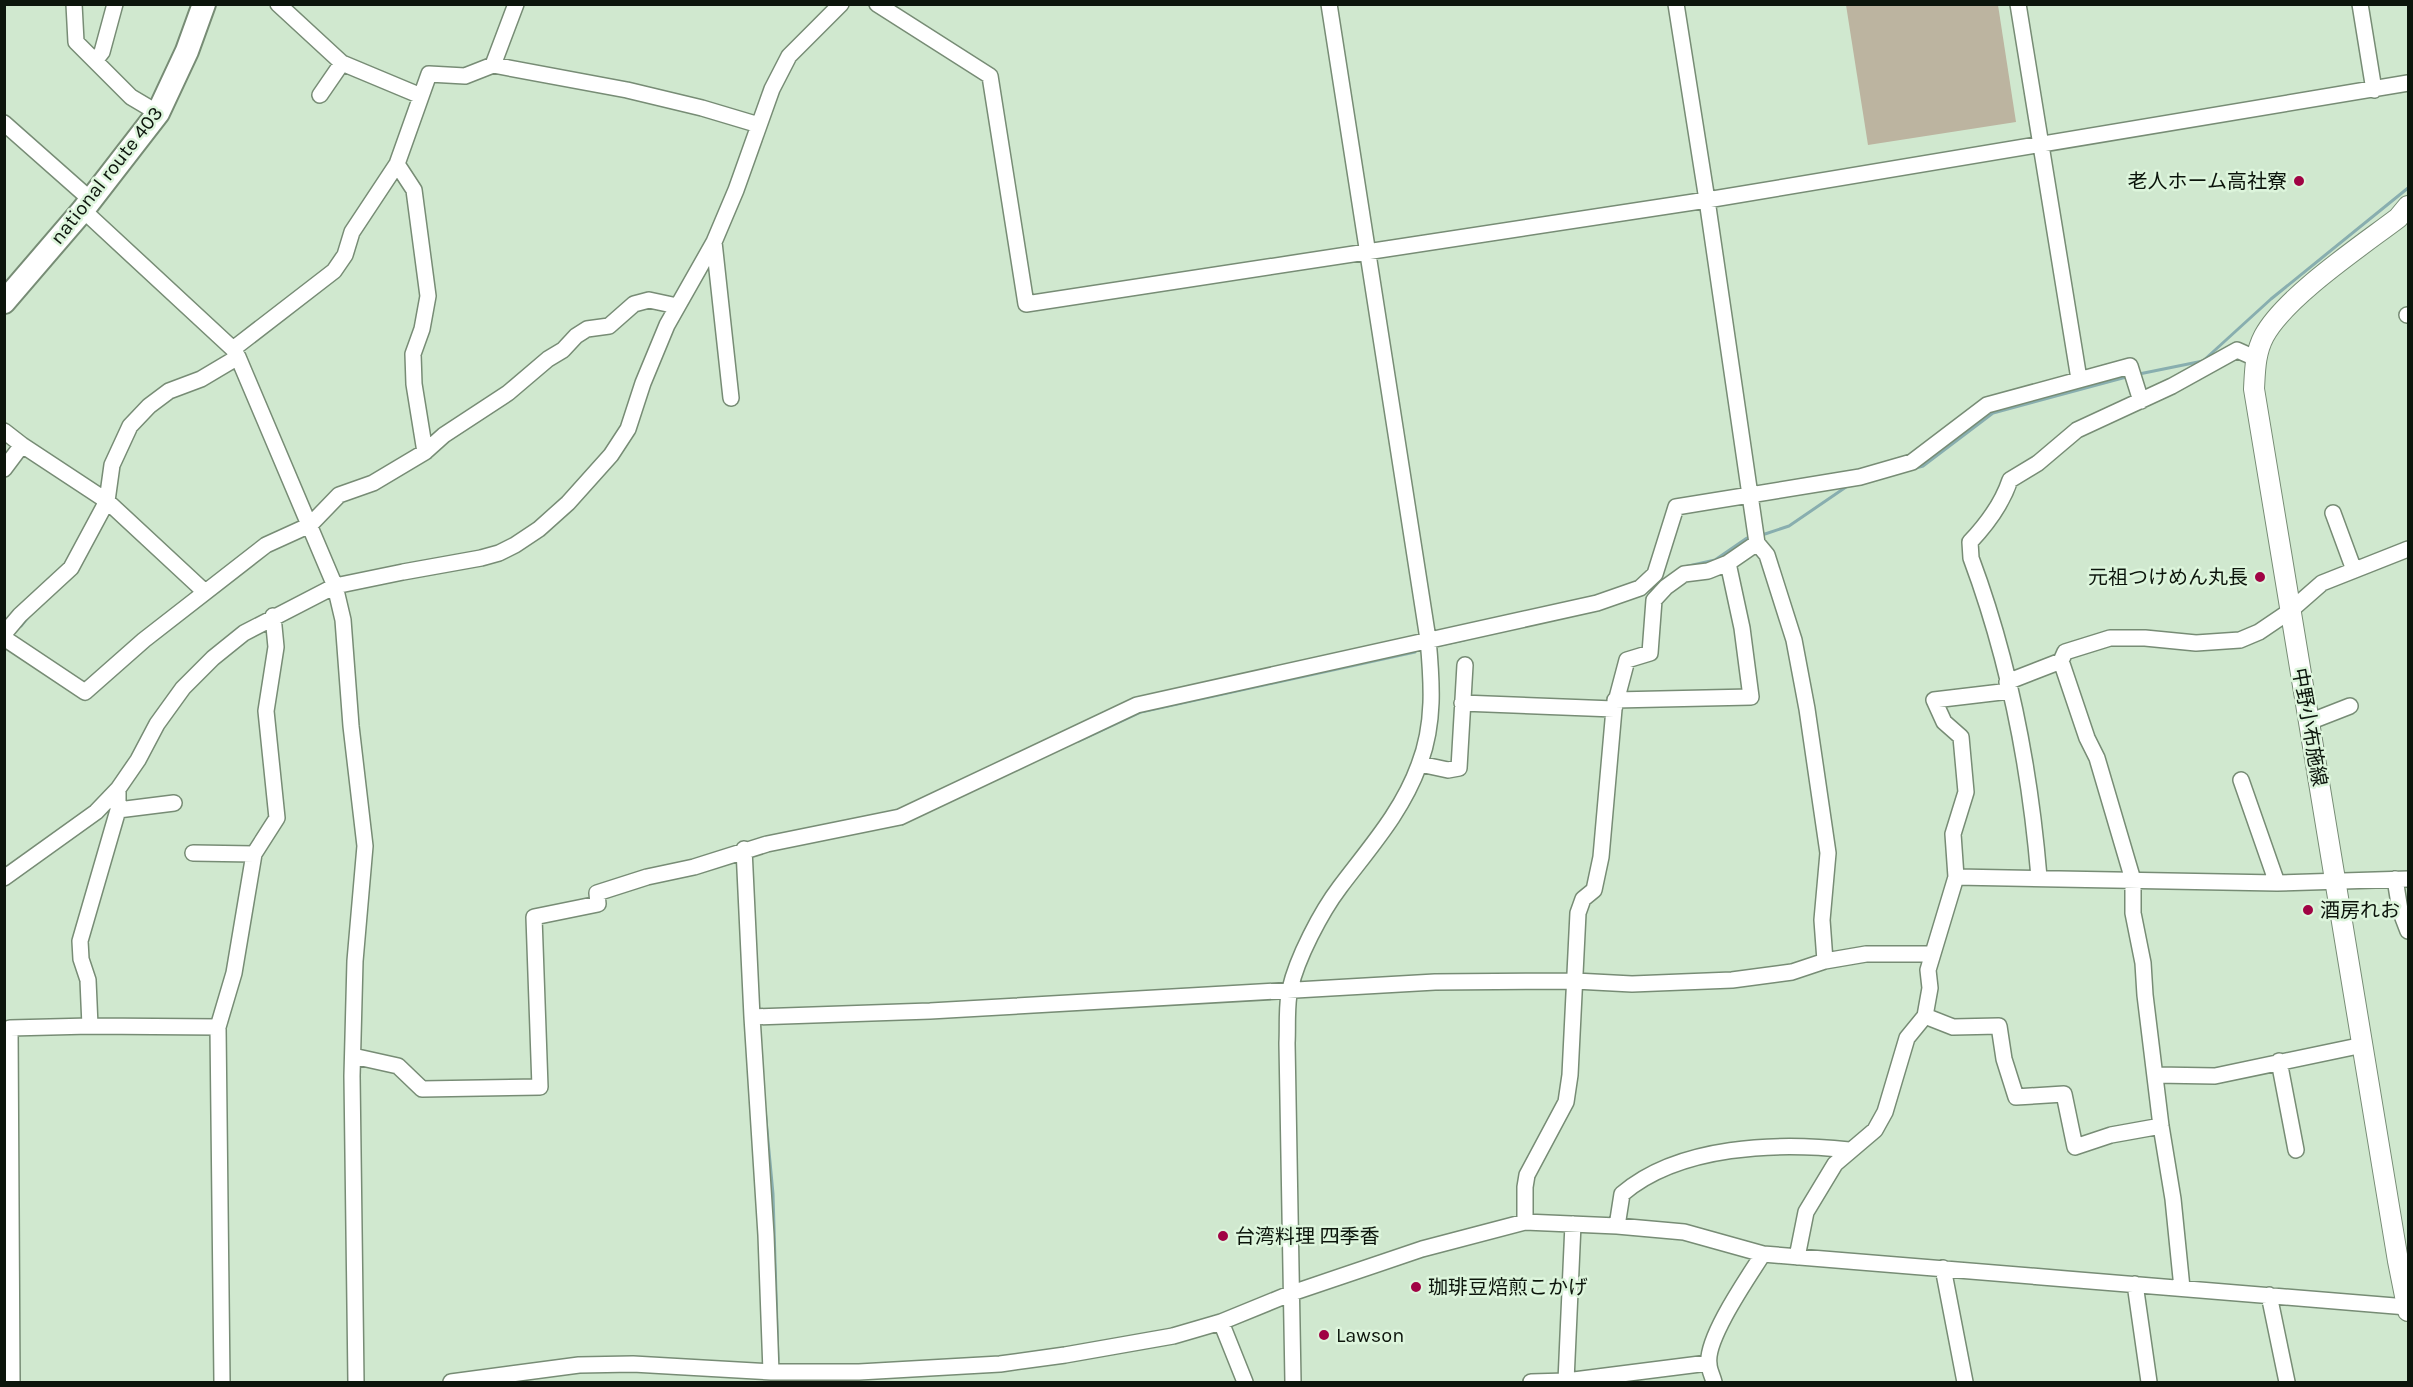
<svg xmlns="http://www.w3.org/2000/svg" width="2413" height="1387" viewBox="0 0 2413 1387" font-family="Karla,'Noto Sans JP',sans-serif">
<rect width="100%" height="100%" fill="#d0e8cf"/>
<path fill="#bcb4a0" d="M 1846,5 L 1998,5 L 2016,122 L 1868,145 Z"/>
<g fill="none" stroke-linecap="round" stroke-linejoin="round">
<path stroke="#88aeaf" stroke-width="3" d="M 2139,374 L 2203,361 L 2271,299 L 2408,188
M 1916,468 L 1923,466 L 1993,413 L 2130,376
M 1765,534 L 1789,526 L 1846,487
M 1684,567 L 1715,560 L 1747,538
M 1647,591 L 1661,582
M 21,626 L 29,616
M 1440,645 L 1464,640
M 1079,741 L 1141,712 L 1415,652
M 765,1109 L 773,1194 L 778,1360"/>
<g stroke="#778c75" stroke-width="18">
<path id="minor" d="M 74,4 L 76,42 L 131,97 L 158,113
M 278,4 L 342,63 L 421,96
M 877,4 L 990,76 L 1026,304 L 1707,200 L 2408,83
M 2018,4 L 2079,379
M 2360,4 L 2374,90
M 95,61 L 102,52 L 115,4
M 493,65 L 516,4
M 320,95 L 342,63
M 4,123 L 91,200
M 83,210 L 233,349 L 238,357 L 335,586 L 343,620 L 351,726 L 365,846 L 355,961 L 352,1076 L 356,1382
M 714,242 L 731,398
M 2407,315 L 2408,315
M 233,349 L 334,271 L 345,255 L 352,232 L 397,164 L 429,74 L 465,76 L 493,65 L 627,90 L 702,108 L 759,125
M 4,431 L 22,445 L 107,501 L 205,592
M 425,452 L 444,435 L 508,393 L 548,359 L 563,350 L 576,336 L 587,329 L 609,326 L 634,304 L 649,300 L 677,306
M 4,469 L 22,445
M 2333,513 L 2354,570
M 1757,543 L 1767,555 L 1794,640 L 1807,709 L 1828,853 L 1822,920 L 1825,961
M 4,634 L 20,615 L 71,568 L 107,501 L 112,465 L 130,426 L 149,406 L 169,391 L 201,379 L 238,357
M 4,638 L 85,692 L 144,640 L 266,545 L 310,525 L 339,495 L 373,483 L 425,452 L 414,384 L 413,354 L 422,329 L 428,296 L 414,190 L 397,164
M 2007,682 L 2061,661
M 1615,700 L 1751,697 L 1742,628 L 1728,563
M 1462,703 L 1614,709
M 2309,722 L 2350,706
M 1420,764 L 1448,770 L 1459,768 L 1465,665
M 2241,780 L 2277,883
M 118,810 L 174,803
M 744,849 L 752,1017 L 766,1235 L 771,1372
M 193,853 L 254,854
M 1956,877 L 2277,883 L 2408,879
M 2039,877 C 2030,769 2009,660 1971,558 L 1970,542 C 1988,523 2002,504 2010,480 L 2038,463 L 2077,430 L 2172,386 L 2237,350 L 2255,358
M 4,878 L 96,812 L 118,789 L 138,760 L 157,724 L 183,688 L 213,658 L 244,633 L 335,586 L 403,572 L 481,558 L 499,553 L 515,545 L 539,529 L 568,503 L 611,455 L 628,429 L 643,383 L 667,325 L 714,242 L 736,190 L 772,89 L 789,56 L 841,4
M 2395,879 L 2400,910 L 2408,931
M 1925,1016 L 1953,1027 L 1999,1026 L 2004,1059 L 2016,1097 L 2064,1094 L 2075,1147 L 2111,1135 L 2161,1126
M 752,1017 L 930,1011 L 1435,982 L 1575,981 L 1632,984 L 1732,980 L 1792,972 L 1825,961 L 1866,954 L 1932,954
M 90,1026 L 218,1027
M 353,1056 L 398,1066 L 422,1089 L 540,1087 L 534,917 L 598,904 L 597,893 L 647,877 L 694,867 L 767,844 L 900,817 L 1137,705 L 1597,603 L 1640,588 L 1655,574 L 1676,507 L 1860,477 L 1912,462 L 1987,405 L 2130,366 L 2141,401
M 2279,1061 L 2296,1150
M 2156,1075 L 2215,1076 L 2363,1045
M 1525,1222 L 1525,1187 L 1527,1175 L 1566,1102 L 1570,1075 L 1578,913 L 1583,899 L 1594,890 L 1601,857 L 1614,709 L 1627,660 L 1650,653 L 1654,600 L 1666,587 L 1684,574 L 1708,571 L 1728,563 L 1757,543 L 1707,200 L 1676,4
M 1617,1226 L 1622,1194 C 1679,1145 1778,1142 1849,1150
M 1797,1257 L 1806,1212 L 1835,1164 L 1875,1130 L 1885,1112 L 1907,1038 L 1925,1016 L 1930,988 L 1928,970 L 1956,877 L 1953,834 L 1966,792 L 1961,737 L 1944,722 L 1934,700 L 2010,691
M 1943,1268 L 1965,1382
M 2135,1284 L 2149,1382
M 2182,1288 L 2173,1199 L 2161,1126 L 2145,995 L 2143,963 L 2133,913 L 2133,880 L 2097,758 L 2087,738 L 2061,661 L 2065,652 L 2110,638 L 2145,638 L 2196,643 L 2240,640 L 2259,632 L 2290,611 L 2322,583 L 2408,549
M 2269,1295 L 2287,1382
M 1221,1322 L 1245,1382
M 1566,1381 L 1708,1363
M 12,1382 L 10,1028 L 90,1026 L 88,980 L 81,959 L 80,941 L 118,810 L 118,789
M 222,1382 L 218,1027 L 234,973 L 254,854 L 277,818 L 266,711 L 276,647 L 273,616
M 451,1382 L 579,1365 L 633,1364 L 771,1372 L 859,1372 L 1000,1364 L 1065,1355 L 1173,1336 L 1221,1322 L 1292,1293 L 1422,1249 L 1525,1222 L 1617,1226 L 1684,1232 L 1763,1254 L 2407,1307
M 1293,1382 L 1287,1043 C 1288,1026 1286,1006 1290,989 C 1297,958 1321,912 1340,887 C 1370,847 1402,812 1419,765 C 1435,724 1432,682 1428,639 L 1329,4
M 1531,1382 L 1566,1381 L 1573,1224
M 1714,1382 C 1713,1377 1709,1370 1709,1364 C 1705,1339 1749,1276 1763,1254"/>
</g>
<g stroke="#778c75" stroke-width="22">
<path id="major" d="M 2408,206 L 2398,218 C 2361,246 2285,297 2264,336 C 2255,353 2255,371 2254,389 L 2398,1261 L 2408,1311"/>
</g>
<g stroke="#778c75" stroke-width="26">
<path id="highway" d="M 4,302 L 83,210 L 158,113 L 187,51 L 204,4"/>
</g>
<use href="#minor" stroke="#fff" stroke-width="15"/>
<use href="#major" stroke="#fff" stroke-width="20"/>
<use href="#highway" stroke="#fff" stroke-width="22"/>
</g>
<g fill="#a00344" stroke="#ddf5dc" stroke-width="2">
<circle cx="2299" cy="181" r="6"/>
<circle cx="2260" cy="577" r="6"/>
<circle cx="2308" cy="910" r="6"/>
<circle cx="1223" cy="1236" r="6"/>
<circle cx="1416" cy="1287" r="6"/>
<circle cx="1324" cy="1335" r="6"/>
</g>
<g text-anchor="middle" stroke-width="5" stroke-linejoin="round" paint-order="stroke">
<g font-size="20" fill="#0c150c" stroke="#ddf5dc">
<text transform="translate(106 175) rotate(-52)" y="7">national route 403</text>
<text transform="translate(2310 727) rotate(80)" y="7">中野小布施線</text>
</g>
<g font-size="20" fill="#0c150c" stroke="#ddf5dc" text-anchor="start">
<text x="2287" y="188" text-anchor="end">老人ホーム高社寮</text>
<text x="2248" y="584" text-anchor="end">元祖つけめん丸長</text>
<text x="2320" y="917">酒房れお</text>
<text x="1235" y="1243">台湾料理 四季香</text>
<text x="1428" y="1294">珈琲豆焙煎こかげ</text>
<text x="1336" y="1342">Lawson</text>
</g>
</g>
<rect width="2413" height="1387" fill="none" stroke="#0c150c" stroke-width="12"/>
</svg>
